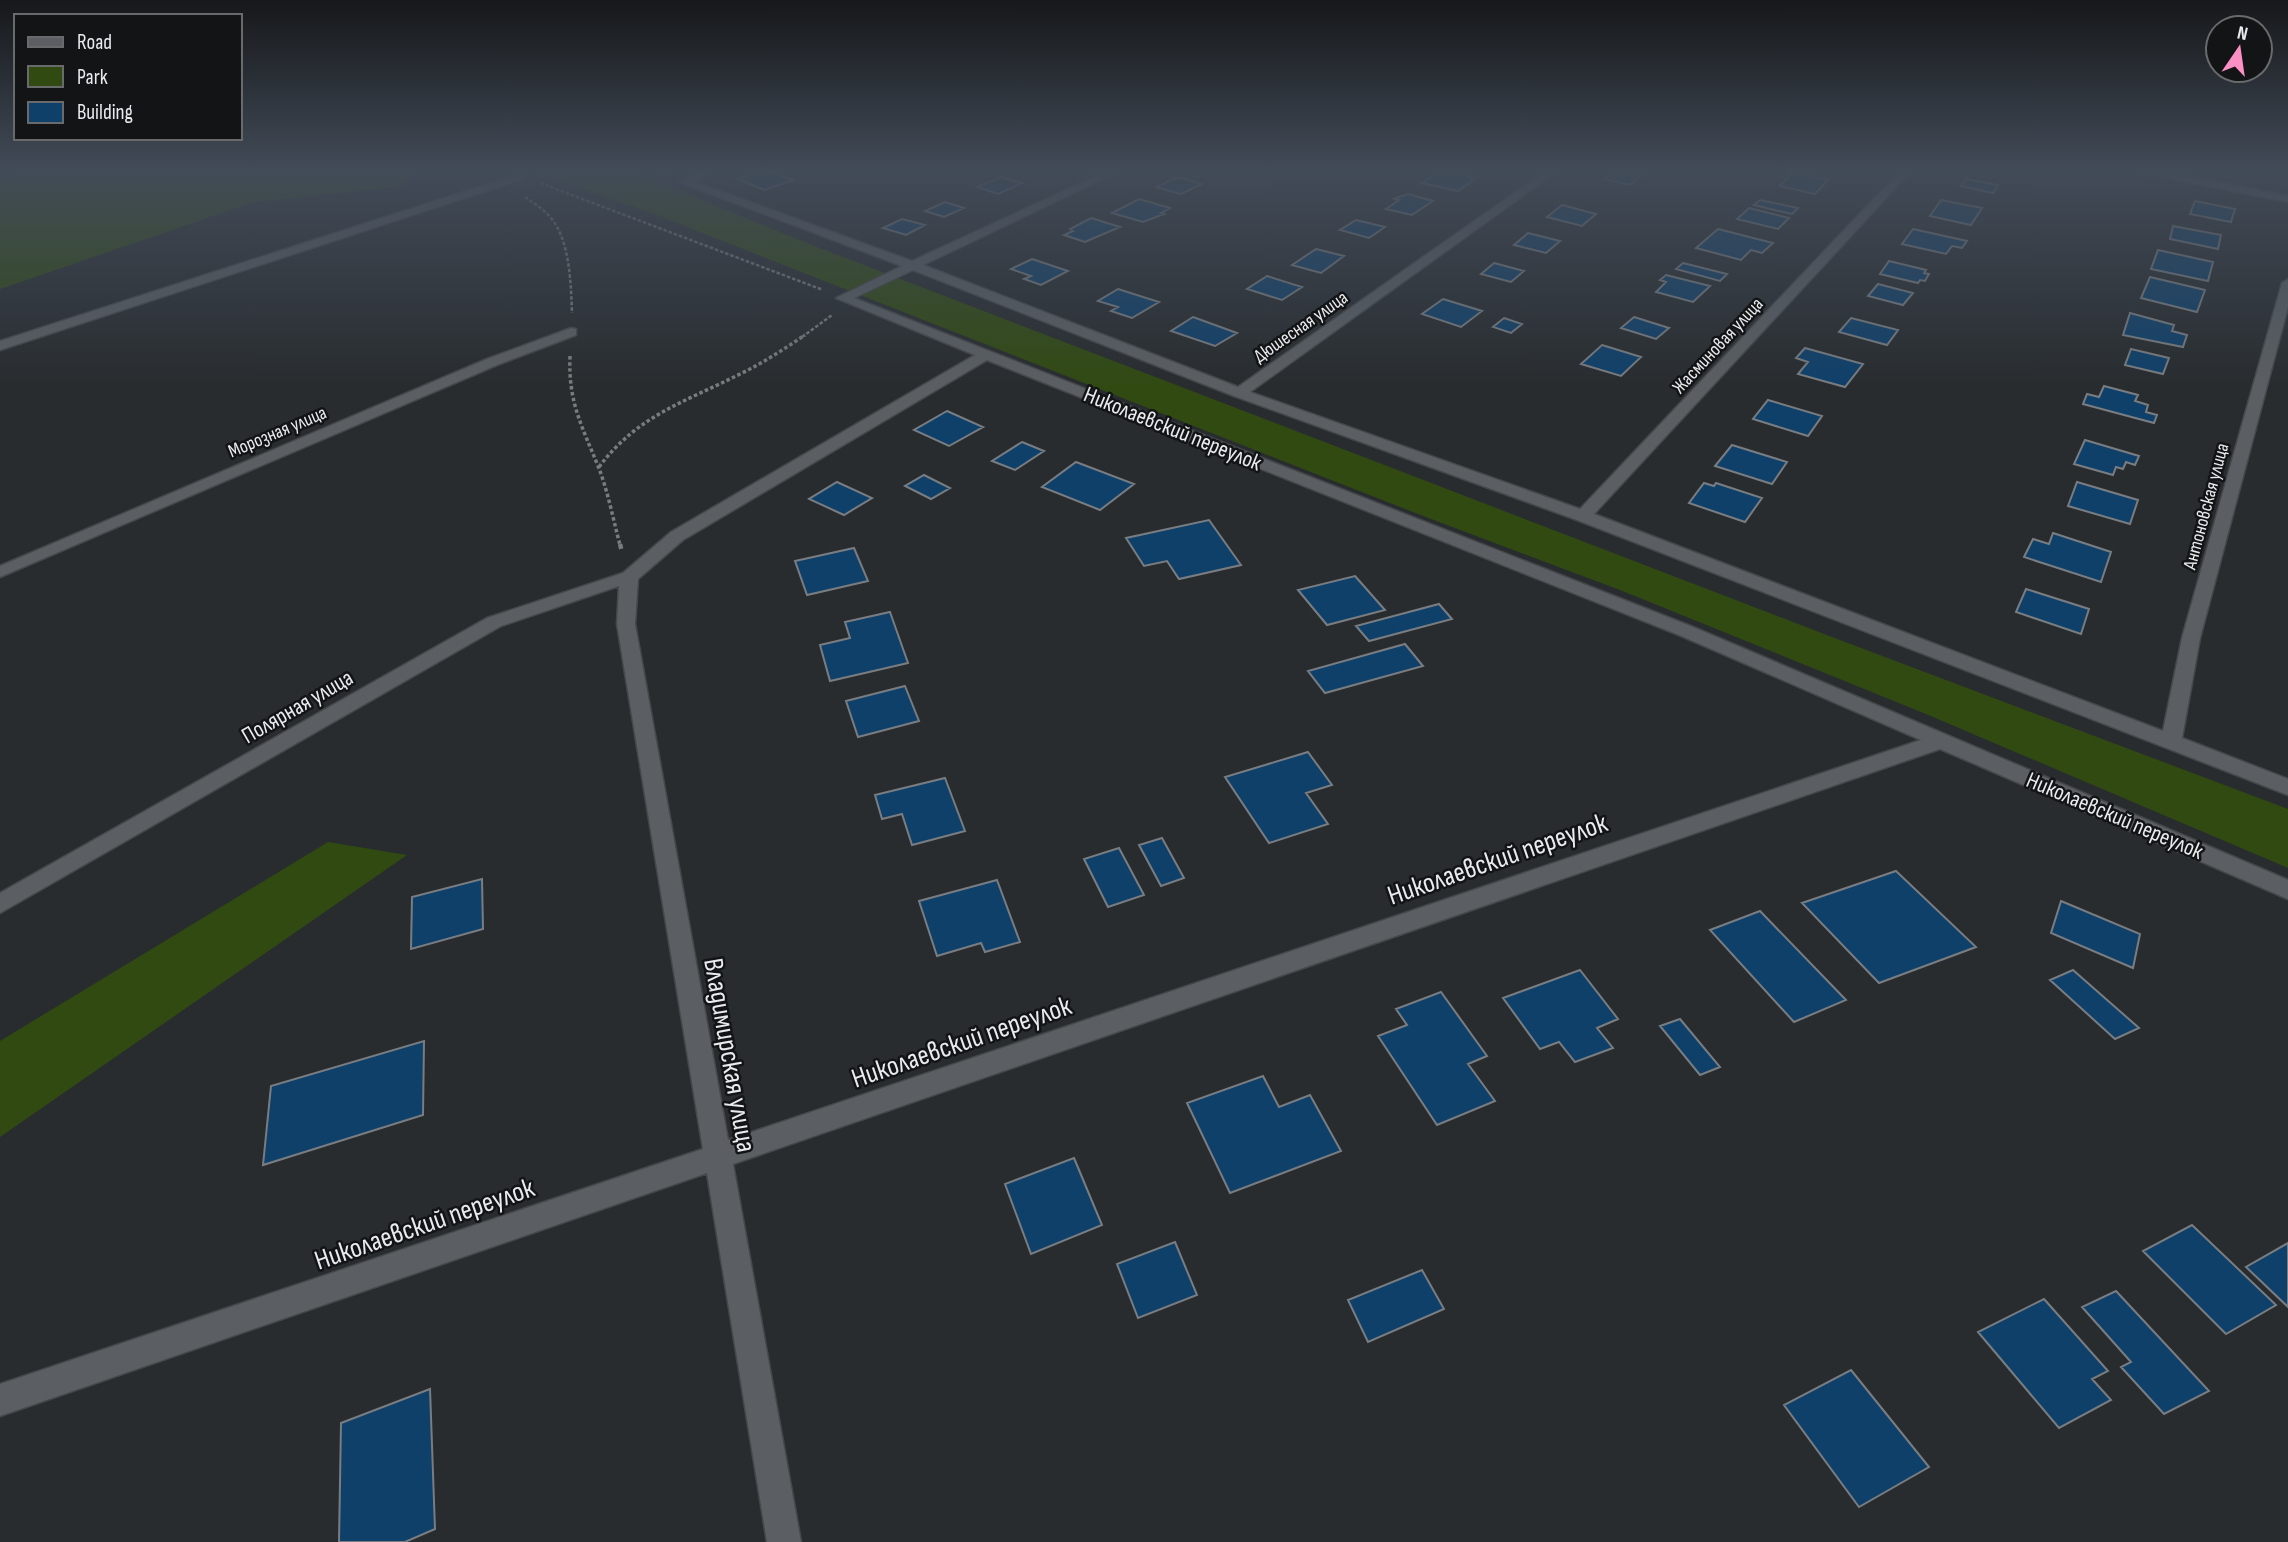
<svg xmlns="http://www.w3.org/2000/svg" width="2288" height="1542" viewBox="0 0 2288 1542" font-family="'Sofia Sans Condensed',sans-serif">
<rect width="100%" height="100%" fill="#282c2f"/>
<path fill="#314a12" d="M 37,170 L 419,170 L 398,187 L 254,202 L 0,289 L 0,180 Z
M 527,170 L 627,170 L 812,245 L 1832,637 L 2288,809 L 2288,868 L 1926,714 L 1620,590 L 1418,514 L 649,212 Z
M 328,842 L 407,855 L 0,1137 L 0,1041 Z"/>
<path fill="#0f406a" stroke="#797d81" stroke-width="2" d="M 765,170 L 793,180 L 765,190 L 737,179 Z
M 1441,170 L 1476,178 L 1458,191 L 1422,183 Z
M 1615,170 L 1616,170 L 1641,175 L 1630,185 L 1604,179 Z
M 1793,172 L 1828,180 L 1815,194 L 1780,186 Z
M 1001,177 L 1022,183 L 998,194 L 977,187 Z
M 1178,177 L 1202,184 L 1181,194 L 1156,187 Z
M 1966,179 L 1998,185 L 1993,193 L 1961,186 Z
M 1408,194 L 1433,201 L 1412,215 L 1386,209 L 1399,200 L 1393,199 Z
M 1139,199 L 1170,208 L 1161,213 L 1164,214 L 1143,222 L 1112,213 Z
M 1760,200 L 1798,208 L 1792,214 L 1754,205 Z
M 1941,200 L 1982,208 L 1971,225 L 1930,216 Z
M 2195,201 L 2235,209 L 2231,222 L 2190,214 Z
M 945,202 L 964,208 L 944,217 L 925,211 Z
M 1562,205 L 1596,214 L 1582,226 L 1547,217 Z
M 1749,208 L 1789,218 L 1778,229 L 1737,219 Z
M 1091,218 L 1120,227 L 1085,242 L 1064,235 L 1073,231 L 1070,229 Z
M 902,219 L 925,225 L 906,235 L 883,228 Z
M 1356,220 L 1385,227 L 1369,238 L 1340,230 Z
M 2173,226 L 2221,235 L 2218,249 L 2170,239 Z
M 1718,229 L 1773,243 L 1762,253 L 1751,250 L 1741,260 L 1696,248 Z
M 1913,229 L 1967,241 L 1962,248 L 1952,246 L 1946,254 L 1902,244 Z
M 1528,233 L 1560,241 L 1546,253 L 1514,245 Z
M 1316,249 L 1344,256 L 1321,273 L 1292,265 Z
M 2158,250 L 2213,262 L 2208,281 L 2151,269 Z
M 1032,259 L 1068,271 L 1041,285 L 1024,279 L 1031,276 L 1011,269 Z
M 1889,261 L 1926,270 L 1924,273 L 1929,274 L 1925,281 L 1920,280 L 1918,283 L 1880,274 Z
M 1494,263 L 1524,271 L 1511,282 L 1481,274 Z
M 1683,263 L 1727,274 L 1720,281 L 1676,269 Z
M 1666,275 L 1710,286 L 1693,302 L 1656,292 L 1666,282 L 1660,280 Z
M 1267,276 L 1302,287 L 1282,300 L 1247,289 Z
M 2150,277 L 2205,290 L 2197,312 L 2141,298 Z
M 1878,284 L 1913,293 L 1903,305 L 1868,296 Z
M 1118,289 L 1159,302 L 1132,318 L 1111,311 L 1118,307 L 1098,301 Z
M 1443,299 L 1482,311 L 1461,327 L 1422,314 Z
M 2130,313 L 2174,325 L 2172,331 L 2187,335 L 2183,347 L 2123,335 Z
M 1193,317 L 1237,333 L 1215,346 L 1171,331 Z
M 1634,317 L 1669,328 L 1656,339 L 1621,328 Z
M 1504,318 L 1522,324 L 1511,333 L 1493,327 Z
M 1851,318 L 1898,330 L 1887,345 L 1839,332 Z
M 1602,345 L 1641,357 L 1621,376 L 1581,364 Z
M 1805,348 L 1863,364 L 1845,387 L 1798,374 L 1808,362 L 1796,358 Z
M 2131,349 L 2169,358 L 2163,374 L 2125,365 Z
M 2104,386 L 2138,395 L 2135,401 L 2148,405 L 2146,412 L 2157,415 L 2154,423 L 2083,404 L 2087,394 L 2099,397 Z
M 1768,400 L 1822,416 L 1808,436 L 1753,419 Z
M 947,411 L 983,427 L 949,446 L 914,430 Z
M 2085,440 L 2139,456 L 2135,465 L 2126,462 L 2123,469 L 2116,467 L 2113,475 L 2074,464 Z
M 1022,442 L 1044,451 L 1015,470 L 992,461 Z
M 1732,445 L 1787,462 L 1772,484 L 1715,466 Z
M 1076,462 L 1134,484 L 1100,510 L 1042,487 Z
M 924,475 L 950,488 L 931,499 L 905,486 Z
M 837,482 L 872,498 L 844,515 L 809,499 Z
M 2077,482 L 2138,500 L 2130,524 L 2068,506 Z
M 1704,483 L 1714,486 L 1716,483 L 1762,498 L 1745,522 L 1689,503 Z
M 1209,520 L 1241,565 L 1179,579 L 1167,561 L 1144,566 L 1126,538 Z
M 2053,533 L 2111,552 L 2101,582 L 2024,557 L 2033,539 L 2049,544 Z
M 854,548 L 868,581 L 807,595 L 795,561 Z
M 1355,576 L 1385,610 L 1327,625 L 1298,590 Z
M 2026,589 L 2089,609 L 2081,634 L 2016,612 Z
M 1439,604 L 1452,619 L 1369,641 L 1356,626 Z
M 890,612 L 908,663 L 830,681 L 820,645 L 850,638 L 845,622 Z
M 1405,644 L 1423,666 L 1325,693 L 1308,671 Z
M 905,686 L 919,721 L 858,737 L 846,701 Z
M 1308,752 L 1332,785 L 1306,793 L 1328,824 L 1269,843 L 1225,777 Z
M 945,778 L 965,831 L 912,845 L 902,814 L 882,819 L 875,795 Z
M 1162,838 L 1184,878 L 1161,886 L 1139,845 Z
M 1119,848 L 1144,895 L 1108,907 L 1084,859 Z
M 1896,871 L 1976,947 L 1879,983 L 1802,903 Z
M 482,879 L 483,929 L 411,949 L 412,897 Z
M 997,880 L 1020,942 L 985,952 L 981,943 L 937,956 L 919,901 Z
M 2061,901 L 2140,934 L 2133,968 L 2051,933 Z
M 1760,911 L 1846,1000 L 1794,1022 L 1710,930 Z
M 1580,970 L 1618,1019 L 1597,1028 L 1613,1048 L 1575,1062 L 1559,1042 L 1540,1049 L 1503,998 Z
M 2073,970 L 2139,1028 L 2115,1039 L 2050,980 Z
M 1441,992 L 1487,1056 L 1468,1064 L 1495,1101 L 1437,1125 L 1378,1036 L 1407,1025 L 1396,1009 Z
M 1680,1019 L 1720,1067 L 1700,1075 L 1660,1026 Z
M 424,1041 L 423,1115 L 263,1165 L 271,1086 Z
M 1263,1076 L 1279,1107 L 1310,1095 L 1341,1151 L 1230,1193 L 1187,1103 Z
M 1074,1158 L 1102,1225 L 1031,1254 L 1005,1184 Z
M 2192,1225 L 2276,1305 L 2226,1334 L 2143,1251 Z
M 1175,1242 L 1197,1295 L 1138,1318 L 1117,1264 Z
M 2288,1243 L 2288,1307 L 2246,1267 Z
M 1422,1270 L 1444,1309 L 1368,1342 L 1348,1300 Z
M 2116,1291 L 2209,1391 L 2164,1414 L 2121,1367 L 2131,1362 L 2082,1307 Z
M 2044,1299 L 2108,1371 L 2092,1379 L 2111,1400 L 2059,1428 L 1978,1332 Z
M 1851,1370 L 1929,1467 L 1859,1507 L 1784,1405 Z
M 430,1389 L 435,1529 L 405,1542 L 339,1542 L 341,1423 Z"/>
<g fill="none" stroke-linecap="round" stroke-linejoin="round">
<g stroke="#45484b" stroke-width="3">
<path id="minor" d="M 702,170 L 715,170 L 695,182 L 912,261 L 1109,170 L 1122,170 L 923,265 L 1238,387 L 1547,170 L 1559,170 L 1250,392 L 1580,509 L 1901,170 L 1912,170 L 1594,514 L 2163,731 L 2182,638 L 2282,283 L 2288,279 L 2288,307 L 2200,638 L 2182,738 L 2288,779 L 2288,795 L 1577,520 L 1234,396 L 913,270 L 854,298 L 1693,627 L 2288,880 L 2288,899 L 1940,749 L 733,1164 L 801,1542 L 767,1542 L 707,1173 L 0,1416 L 0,1384 L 703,1149 L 617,624 L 619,586 L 501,626 L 0,913 L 0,893 L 487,618 L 623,573 L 671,532 L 975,355 L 836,298 L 902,266 L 679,182 ZM 987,360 L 1679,635 L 1921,740 L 728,1140 L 635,624 L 638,579 L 683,540 Z
M 2136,170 L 2156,170 L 2288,196 L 2288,202 L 2141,173 Z
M 522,173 L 526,174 L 526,178 L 0,350 L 0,341 Z
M 571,328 L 576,329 L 576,335 L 497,365 L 0,577 L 0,566 L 487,359 Z"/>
</g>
<path stroke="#797c7f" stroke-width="2.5" stroke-dasharray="3.5 2" stroke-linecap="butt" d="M 654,170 L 667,174
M 540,183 L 823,290
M 525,197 C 535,204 547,211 554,222 C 570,245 571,286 572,313
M 802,337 L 832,315"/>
<path stroke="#797c7f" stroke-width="3.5" stroke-dasharray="3.5 2.5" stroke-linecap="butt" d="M 570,356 C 568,402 582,426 598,466 C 608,491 613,519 620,545
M 599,467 C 638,415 685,402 740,374 C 763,363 784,349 805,335"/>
<path stroke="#797c7f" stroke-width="4.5" stroke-dasharray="5 3.5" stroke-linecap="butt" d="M 620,544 L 622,552"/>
<use href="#minor" fill="#5b5f63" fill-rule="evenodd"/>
</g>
<linearGradient id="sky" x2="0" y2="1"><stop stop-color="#16181a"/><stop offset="0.44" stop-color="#424b58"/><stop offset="1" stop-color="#424b58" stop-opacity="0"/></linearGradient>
<rect width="2288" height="386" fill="url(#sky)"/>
<g text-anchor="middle" stroke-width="5" stroke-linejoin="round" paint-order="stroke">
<g font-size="19" fill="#e9ebee" stroke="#121415">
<text transform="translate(1300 326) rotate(-35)" y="7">Дюшесная улица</text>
<text transform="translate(1717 345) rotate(-47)" y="7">Жасминовая улица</text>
<text transform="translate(277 431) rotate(-23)" y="7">Морозная улица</text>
<text transform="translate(2205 506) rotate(-75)" y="7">Антоновская улица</text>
</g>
<g font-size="23" fill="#e9ebee" stroke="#121415">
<text transform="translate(1173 428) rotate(22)" y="8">Николаевский переулок</text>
<text transform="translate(297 706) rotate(-30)" y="8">Полярная улица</text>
<text transform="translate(2115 815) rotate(23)" y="8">Николаевский переулок</text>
</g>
<g font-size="28" fill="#e9ebee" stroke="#121415">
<text transform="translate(1497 858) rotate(-19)" y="10">Николаевский переулок</text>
<text transform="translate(961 1041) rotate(-19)" y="10">Николаевский переулок</text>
<text transform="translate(731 1055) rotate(80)" y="10">Владимирская улица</text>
<text transform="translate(424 1223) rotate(-19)" y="10">Николаевский переулок</text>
</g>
</g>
<rect x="14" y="14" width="228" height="126" fill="#121415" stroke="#686a6c" stroke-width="2"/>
<rect x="28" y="37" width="35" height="10" fill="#5b5f63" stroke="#686a6c" stroke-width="2"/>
<text x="77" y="49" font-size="21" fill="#e9ebee">Road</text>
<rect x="28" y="66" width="35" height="21" fill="#314a12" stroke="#686a6c" stroke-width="2"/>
<text x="77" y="84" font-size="21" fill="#e9ebee">Park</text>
<rect x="28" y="102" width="35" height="21" fill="#0f406a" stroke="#686a6c" stroke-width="2"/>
<text x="77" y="119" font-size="21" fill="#e9ebee">Building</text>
<g transform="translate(2239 49) rotate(13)"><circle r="33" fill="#121415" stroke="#686a6c" stroke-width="2"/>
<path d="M0-5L12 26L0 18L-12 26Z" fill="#fc8fc3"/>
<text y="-10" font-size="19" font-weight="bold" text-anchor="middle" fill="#e9ebee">N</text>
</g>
</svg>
